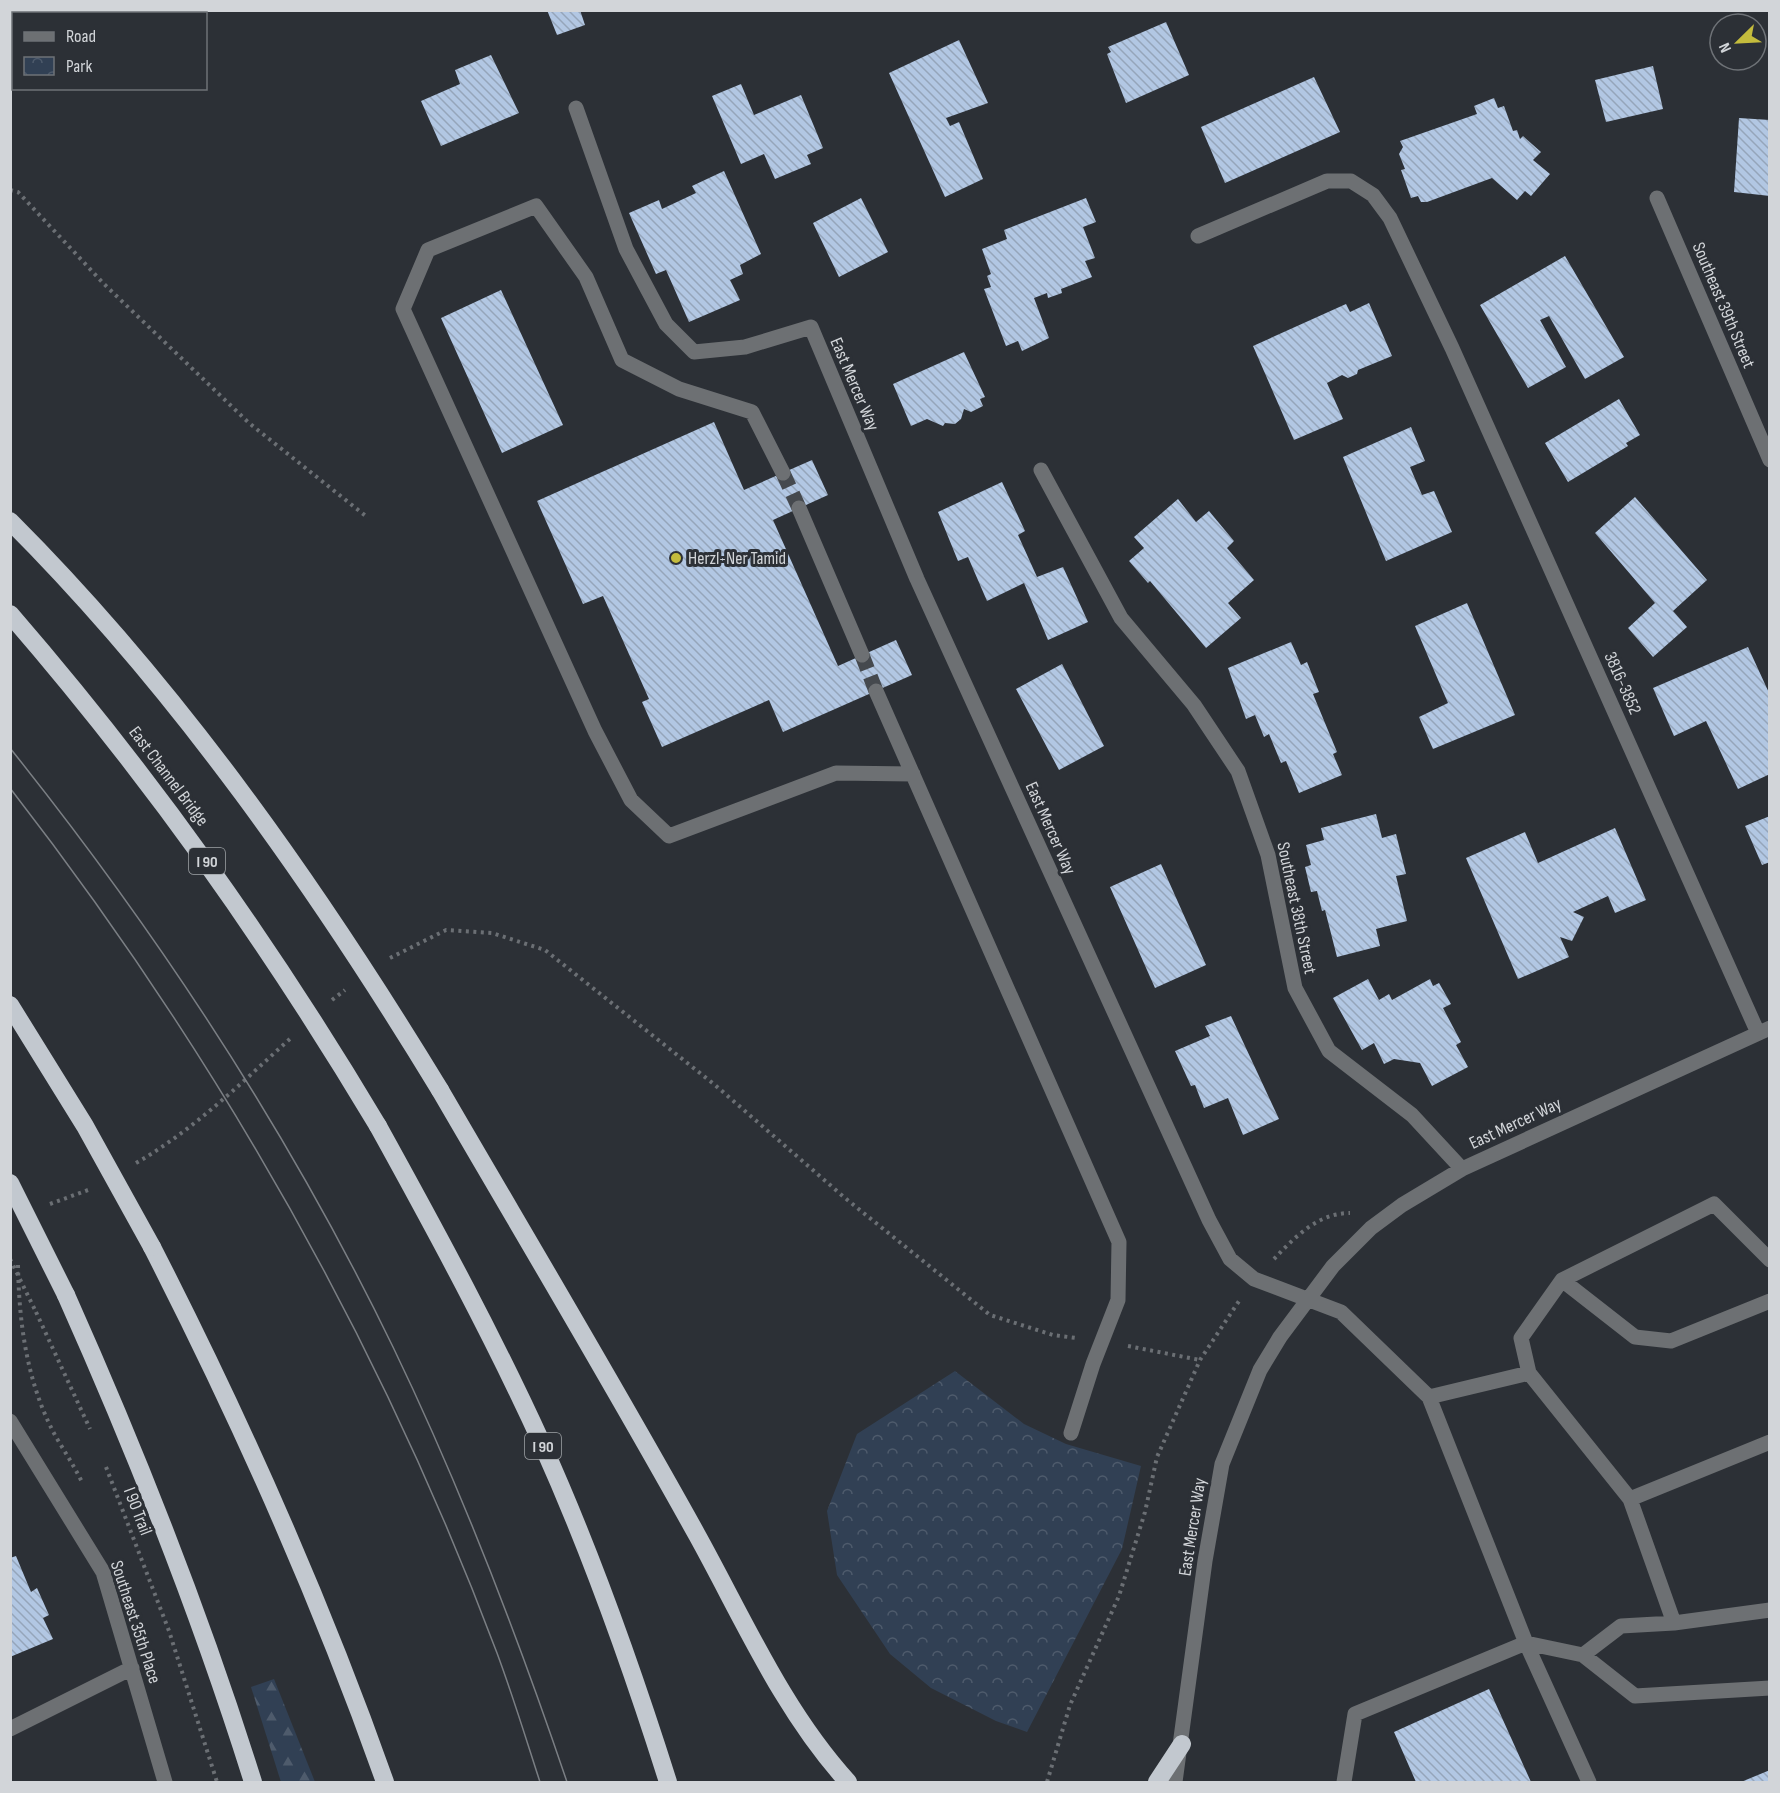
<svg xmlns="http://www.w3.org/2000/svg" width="1780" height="1793" viewBox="0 0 1780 1793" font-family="'Sofia Sans Condensed',sans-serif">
<defs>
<pattern id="forest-firs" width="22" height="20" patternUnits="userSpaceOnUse" patternTransform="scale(1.5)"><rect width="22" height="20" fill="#314054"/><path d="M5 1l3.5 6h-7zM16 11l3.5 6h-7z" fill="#4e5b6c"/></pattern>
<pattern id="park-crowns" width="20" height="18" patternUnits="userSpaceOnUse" patternTransform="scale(1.5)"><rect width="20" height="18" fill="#314054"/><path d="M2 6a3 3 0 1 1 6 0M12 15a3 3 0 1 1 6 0" fill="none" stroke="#4e5b6c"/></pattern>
<pattern id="building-back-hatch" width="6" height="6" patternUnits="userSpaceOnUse" patternTransform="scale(1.5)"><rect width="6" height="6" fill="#b2c7e3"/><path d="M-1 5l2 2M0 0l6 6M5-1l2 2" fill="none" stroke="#95a5ba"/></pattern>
</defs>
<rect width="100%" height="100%" fill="#2c3036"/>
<path fill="url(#forest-firs)" d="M 274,1679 L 315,1782 L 281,1782 L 251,1687 Z"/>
<path fill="url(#park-crowns)" d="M 955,1371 L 1024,1424 L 1066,1444 L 1141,1466 L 1122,1549 L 1027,1732 L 996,1721 L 931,1688 L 890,1654 L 837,1575 L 827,1511 L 857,1434 Z"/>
<path fill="url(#building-back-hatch)" d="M 547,10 L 580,10 L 585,25 L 557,35 Z
M 1166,22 L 1189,75 L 1126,103 L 1107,54 L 1111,52 L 1108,47 Z
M 959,40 L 988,103 L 946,118 L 950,126 L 959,122 L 983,179 L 945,197 L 889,73 Z
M 491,55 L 519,113 L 441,146 L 421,101 L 460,84 L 455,70 Z
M 1653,66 L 1663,109 L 1606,122 L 1595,80 Z
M 1314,77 L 1340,132 L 1225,183 L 1201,127 Z
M 741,84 L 754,115 L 801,95 L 823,148 L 807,155 L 811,164 L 775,179 L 764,154 L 741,164 L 712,96 Z
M 1494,98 L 1498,108 L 1504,106 L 1513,131 L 1517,130 L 1520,139 L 1523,136 L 1541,152 L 1533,160 L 1550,174 L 1531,196 L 1525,191 L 1517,200 L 1492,178 L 1427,202 L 1421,202 L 1418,196 L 1411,198 L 1401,170 L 1405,169 L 1399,154 L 1403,147 L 1400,141 L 1477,114 L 1474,106 Z
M 1739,118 L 1770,120 L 1770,196 L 1734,192 Z
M 724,171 L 761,254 L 740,265 L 743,274 L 730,280 L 740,300 L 689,322 L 666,270 L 656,274 L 629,213 L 659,200 L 662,209 L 696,193 L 692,186 Z
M 861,198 L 888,252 L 839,277 L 813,223 Z
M 1086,198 L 1096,222 L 1083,227 L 1095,258 L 1085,261 L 1092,277 L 1061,289 L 1062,293 L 1048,298 L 1047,293 L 1034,298 L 1049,338 L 1022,351 L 1018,341 L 1006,346 L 984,289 L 991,287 L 987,276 L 991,274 L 982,249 L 1007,239 L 1004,230 Z
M 1565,256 L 1624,357 L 1585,379 L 1549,316 L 1540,320 L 1566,367 L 1528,388 L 1480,305 Z
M 501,290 L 563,425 L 502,453 L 441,318 Z
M 1369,303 L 1392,356 L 1358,370 L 1357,374 L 1348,378 L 1342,375 L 1327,383 L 1343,419 L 1294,440 L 1253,346 L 1346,304 L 1350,312 Z
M 964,352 L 985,397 L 980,399 L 983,406 L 971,412 L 964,409 L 961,419 L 955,424 L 945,423 L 943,426 L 927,419 L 911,426 L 893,384 Z
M 1619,399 L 1640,435 L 1626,443 L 1628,446 L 1568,482 L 1545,443 Z
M 714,422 L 744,490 L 812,460 L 828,495 L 773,520 L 838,666 L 896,640 L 912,675 L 783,732 L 769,700 L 662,747 L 642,702 L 649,699 L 603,596 L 583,604 L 537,501 Z
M 1411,427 L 1425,461 L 1410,467 L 1422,495 L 1434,491 L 1452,532 L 1386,561 L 1343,457 Z
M 1002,482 L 1025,531 L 1018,535 L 1037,577 L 1063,567 L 1088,622 L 1048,640 L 1024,583 L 987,601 L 968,557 L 958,561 L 938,512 Z
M 1635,497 L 1707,580 L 1673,611 L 1687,627 L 1653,657 L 1628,628 L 1655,603 L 1595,533 Z
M 1178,499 L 1196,522 L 1209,511 L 1234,541 L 1227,548 L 1254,580 L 1228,603 L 1241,618 L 1206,648 L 1150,581 L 1148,583 L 1129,561 L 1144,548 L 1134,537 Z
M 1467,603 L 1515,715 L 1433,749 L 1419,717 L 1448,703 L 1415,626 Z
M 1291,642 L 1301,665 L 1307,662 L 1319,692 L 1313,694 L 1337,752 L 1333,754 L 1342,775 L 1299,793 L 1286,761 L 1281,763 L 1269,734 L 1264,737 L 1255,715 L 1246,719 L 1228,668 Z
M 1748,647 L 1770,695 L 1770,774 L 1738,789 L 1706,721 L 1674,736 L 1653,688 Z
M 1062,664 L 1104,746 L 1059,770 L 1016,689 Z
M 1376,814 L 1382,838 L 1396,834 L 1406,874 L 1396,876 L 1407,921 L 1376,929 L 1380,946 L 1337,957 L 1325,910 L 1322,911 L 1317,891 L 1311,892 L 1305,867 L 1311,865 L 1306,845 L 1324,840 L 1321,828 Z
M 1770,816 L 1770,862 L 1762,865 L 1745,826 Z
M 1615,828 L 1646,900 L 1615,913 L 1608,896 L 1573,912 L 1584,917 L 1572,941 L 1560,937 L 1569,957 L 1518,979 L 1466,858 L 1525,832 L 1538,863 Z
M 1161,864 L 1206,965 L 1155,988 L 1110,887 Z
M 1368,979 L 1379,1000 L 1389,994 L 1392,1000 L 1430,979 L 1433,986 L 1439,983 L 1451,1004 L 1443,1008 L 1461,1042 L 1456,1045 L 1468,1067 L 1432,1086 L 1420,1063 L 1394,1059 L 1384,1064 L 1374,1043 L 1362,1050 L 1333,998 Z
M 1231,1016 L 1279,1119 L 1243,1135 L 1228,1098 L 1204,1108 L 1195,1085 L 1191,1086 L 1175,1051 L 1210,1036 L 1205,1026 Z
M 16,1556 L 31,1592 L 37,1588 L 49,1615 L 43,1618 L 53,1639 L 10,1657 L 10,1558 Z
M 1489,1689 L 1531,1782 L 1416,1782 L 1394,1732 Z
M 1770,1770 L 1770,1782 L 1741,1782 Z"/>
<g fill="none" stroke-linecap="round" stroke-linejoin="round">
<path stroke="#45494e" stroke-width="15" stroke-dasharray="15 8" stroke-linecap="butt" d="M 783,473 L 799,508
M 862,655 L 876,691"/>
<path stroke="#6b6f74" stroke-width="4" stroke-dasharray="3 4.5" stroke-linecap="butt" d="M 10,190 L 18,192 L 104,284 L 249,423 L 367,517
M 390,958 L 446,930 L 492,933 L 545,950 L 715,1085 L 845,1198 L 990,1315 L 1053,1335 L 1076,1338
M 332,1000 L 345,990
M 136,1163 C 194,1130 242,1082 291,1038
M 50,1204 L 88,1190
M 1274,1259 C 1295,1237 1318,1213 1350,1213
M 18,1265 C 19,1324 27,1384 56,1437 C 65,1452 74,1466 82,1482
M 36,1312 L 90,1429
M 1128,1346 L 1200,1360
M 106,1467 L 169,1631 L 217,1782
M 1047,1782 L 1070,1705 L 1119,1596 L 1145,1512 L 1157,1457 L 1200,1360 L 1239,1301"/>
<path stroke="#6d7073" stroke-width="15" d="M 576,108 L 626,249 L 666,324 L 694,352 L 745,347 L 811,327 L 917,579 L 1209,1220 L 1230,1259 L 1254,1279 L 1341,1312 L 1429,1397 L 1526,1643 L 1583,1655 L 1635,1696 L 1770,1688
M 1657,198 L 1770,460
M 1198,236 L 1327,181 L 1351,181 L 1373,195 L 1390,218 L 1452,348 L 1758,1033
M 1041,470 L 1121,618 L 1194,705 L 1238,771 L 1268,855 L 1295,988 L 1329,1051 L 1412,1115 L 1462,1169
M 783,473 L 752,412 L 679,389 L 622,360 L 586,277 L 536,206 L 428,250 L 403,309 L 595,731 L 631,800 L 669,836 L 836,773 L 913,774
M 799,508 L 862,655
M 876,691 L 1119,1242 L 1118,1300 L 1093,1364 L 1071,1433
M 1562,1280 L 1635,1337 L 1671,1341 L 1770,1301
M 1529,1373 L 1521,1338 L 1562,1280 L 1714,1204 L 1770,1260
M 1429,1397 L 1529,1373 L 1630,1499 L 1674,1623
M 10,1421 L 103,1572 L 165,1782
M 1630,1499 L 1770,1442
M 1583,1655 L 1621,1626 L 1674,1623 L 1770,1610
M 10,1729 L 132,1668
M 1175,1782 L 1205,1561 L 1222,1464 L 1260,1370 L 1280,1337 L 1333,1266 L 1371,1228 L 1402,1205 L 1462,1169 L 1770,1028
M 1344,1782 L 1355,1714 L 1526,1643 L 1589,1782"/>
<path stroke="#c2c8cf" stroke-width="18" d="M 440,1090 C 526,1238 614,1385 697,1535 C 743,1618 783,1711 848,1782
M 378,1126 C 436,1231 493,1336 543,1446 C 592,1555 632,1668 668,1782
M 152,1247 C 241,1421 320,1598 385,1782
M 66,1295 C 137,1454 201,1616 253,1782
M 1157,1782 L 1182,1744"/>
<path stroke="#7b7f84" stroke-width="1.5" d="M 10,748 C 158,933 290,1134 393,1347 C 461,1488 517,1634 567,1782
M 10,788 C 214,1051 380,1341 497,1653 C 513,1696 526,1739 540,1782"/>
<path stroke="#6b6f74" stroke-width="4" stroke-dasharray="3 4.5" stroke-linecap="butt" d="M 10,1259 L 36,1312"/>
<path stroke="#c2c8cf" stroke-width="18" d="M 10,521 C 178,689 317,888 440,1090
M 10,614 C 151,777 268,942 378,1126
M 10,1005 L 85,1126 L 152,1247
M 10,1183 L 66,1295"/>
</g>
<circle fill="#c4bc3d" stroke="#2c3036" stroke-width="2" cx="676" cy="558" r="6"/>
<g text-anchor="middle" stroke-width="6" stroke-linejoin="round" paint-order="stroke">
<g fill="#2c3036" stroke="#a0a4a8" stroke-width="1.5">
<rect x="189" y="848" width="36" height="26" rx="4.5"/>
<rect x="525" y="1433" width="36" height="26" rx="4.5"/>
</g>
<g font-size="16" font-weight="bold" fill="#d2d5d9">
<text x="207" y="867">I 90</text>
<text x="543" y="1452">I 90</text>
</g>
<g font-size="18" fill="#d2d5d9" stroke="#2c3036">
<text transform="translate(1724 305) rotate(67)" y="6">Southeast 39th Street</text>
<text transform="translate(855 384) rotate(67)" y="6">East Mercer Way</text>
<text transform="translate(1623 683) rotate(66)" y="6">3816-3852</text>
<text transform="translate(169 776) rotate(53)" y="6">East Channel Bridge</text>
<text transform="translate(1051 828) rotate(66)" y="6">East Mercer Way</text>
<text transform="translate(1297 908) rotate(78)" y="6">Southeast 38th Street</text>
<text transform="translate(1515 1123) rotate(-25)" y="6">East Mercer Way</text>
<text transform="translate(138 1511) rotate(69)" y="6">I 90 Trail</text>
<text transform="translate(1192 1527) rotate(-81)" y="6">East Mercer Way</text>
<text transform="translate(136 1622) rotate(72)" y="6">Southeast 35th Place</text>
</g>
<g font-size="18" fill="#d2d5d9" stroke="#2c3036" text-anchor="start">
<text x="688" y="564">Herzl-Ner Tamid</text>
</g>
</g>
<rect width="1780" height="1793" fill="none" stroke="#d2d5d9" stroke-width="24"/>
<rect x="12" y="12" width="195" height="78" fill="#2c3036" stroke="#6e7277" stroke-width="1.5"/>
<rect x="24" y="32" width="30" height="9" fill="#6d7073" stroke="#6e7277" stroke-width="1.5"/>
<text x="66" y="42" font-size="18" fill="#d2d5d9">Road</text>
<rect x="24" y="57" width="30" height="18" fill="url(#park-crowns)" stroke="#6e7277" stroke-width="1.5"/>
<text x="66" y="72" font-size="18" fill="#d2d5d9">Park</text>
<g transform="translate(1738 42) rotate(246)"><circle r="28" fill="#2c3036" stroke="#6e7277" stroke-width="1.5"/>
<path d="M0-4.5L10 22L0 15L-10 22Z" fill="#c4bc3d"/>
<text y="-9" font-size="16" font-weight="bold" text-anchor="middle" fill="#d2d5d9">N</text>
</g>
</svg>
